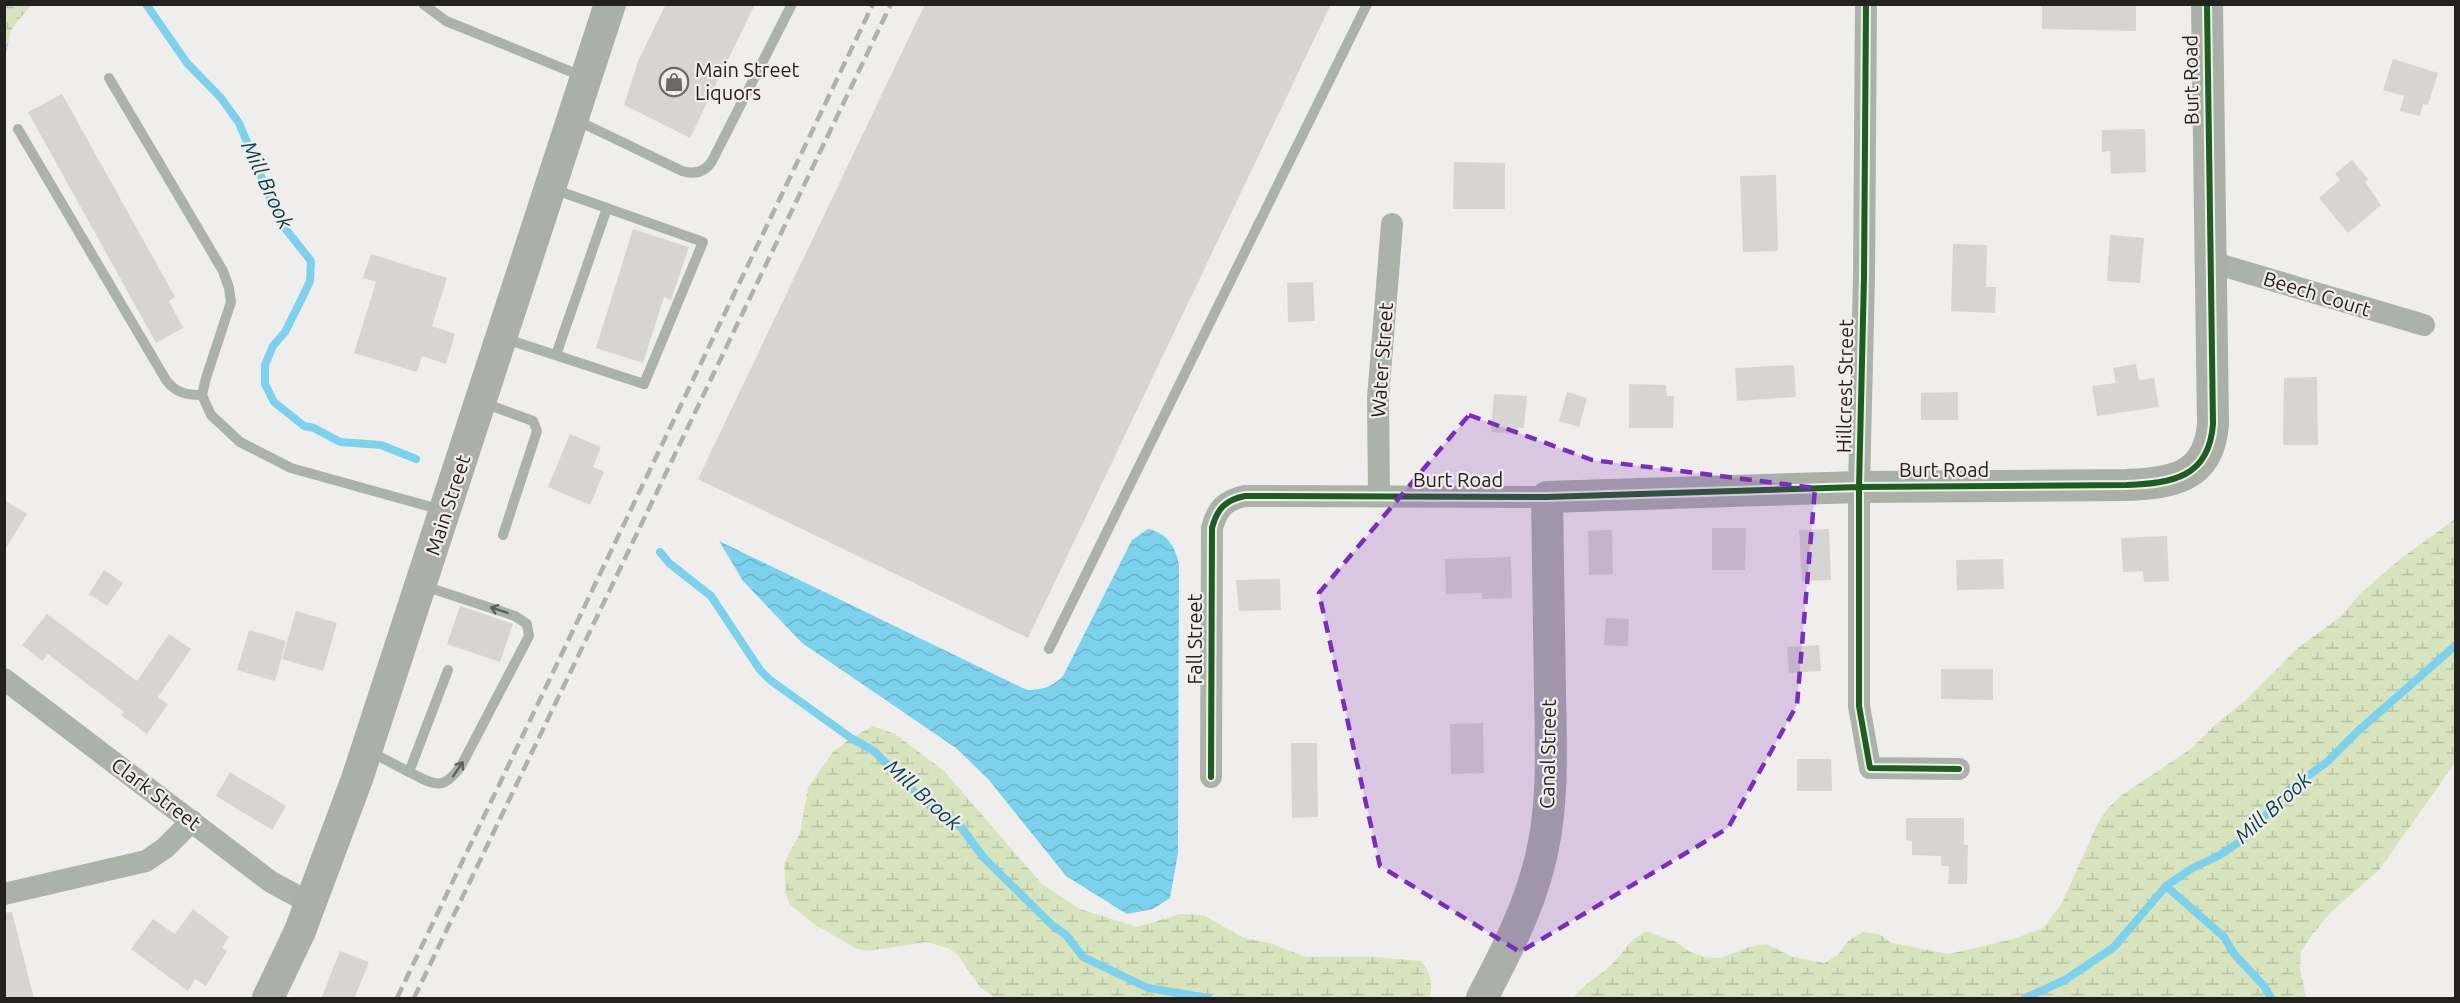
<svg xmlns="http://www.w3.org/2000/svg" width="2460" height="1003" viewBox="0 0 2460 1003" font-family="Ubuntu,sans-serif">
<defs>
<pattern id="wetland-marsh" width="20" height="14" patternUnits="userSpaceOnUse" patternTransform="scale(1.5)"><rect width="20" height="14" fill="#d7e4be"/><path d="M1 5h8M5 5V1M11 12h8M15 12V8" fill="none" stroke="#b8c3a3"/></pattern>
<pattern id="water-waves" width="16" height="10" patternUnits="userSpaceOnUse" patternTransform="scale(1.5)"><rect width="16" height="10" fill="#7cd2ec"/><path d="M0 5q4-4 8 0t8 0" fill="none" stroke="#6bb4ca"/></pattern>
</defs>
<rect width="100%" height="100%" fill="#f0eeec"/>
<path fill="url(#wetland-marsh)" d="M 5,4 L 31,5 L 11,30 L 5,58 Z
M 2455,519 L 2455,763 L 2379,870 L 2330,913 L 2311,936 L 2301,952 L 2300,968 L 2306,998 L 1573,998 C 1583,985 1596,978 1609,967 C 1623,954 1628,941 1646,931 L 1676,942 L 1690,952 L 1705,957 L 1721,958 L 1749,947 L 1766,944 L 1793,957 L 1824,963 L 1838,955 L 1848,941 L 1863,932 L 1879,934 L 1892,943 L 1949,954 L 2013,939 L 2043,928 L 2062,903 L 2097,825 L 2107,809 L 2122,795 L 2192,748 L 2217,723 L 2244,702 L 2299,647 L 2339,618 L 2361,593 L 2399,560 Z
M 873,726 L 895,734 L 944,771 L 1041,883 L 1080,909 L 1137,927 L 1180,914 L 1203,915 L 1244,938 L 1270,943 L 1305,957 L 1374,957 L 1421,961 C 1432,974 1432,983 1430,998 L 995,998 L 980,987 L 957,954 L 948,948 L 926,942 L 868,951 L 857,949 L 817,926 L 790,905 L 786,895 L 784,863 L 800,833 L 808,788 L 833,752 L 851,738 Z"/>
<path fill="url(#water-waves)" d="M 1148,529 C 1167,533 1175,546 1179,564 L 1178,853 L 1170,898 L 1153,909 L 1127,914 L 1066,876 L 989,780 L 956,748 L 802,643 L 743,581 L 719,541 L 1027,690 C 1041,690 1053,687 1063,676 L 1132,540 Z"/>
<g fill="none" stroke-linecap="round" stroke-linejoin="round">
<path stroke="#7cd2ec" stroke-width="8" d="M 146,4 L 187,63 L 221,98 L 239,123 L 280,222 L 311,261 L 310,281 L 302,298 L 285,332 L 273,346 L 265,365 L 265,384 L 274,402 L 304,426 L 314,428 L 340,442 L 381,445 L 416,459
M 660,552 L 669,563 L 711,596 L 760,670 L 770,680 L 851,738 L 874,751 L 926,803 L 961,827 L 984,858 L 1052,925 L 1066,935 L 1083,957 L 1148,988 L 1208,998
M 2166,886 L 2224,937 L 2235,955 L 2264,986 L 2271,998
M 2025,998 L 2065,980 L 2114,947 L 2166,886 L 2191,869 L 2220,855 L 2245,838 L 2290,789 L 2327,762 L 2359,730 L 2456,645"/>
</g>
<path fill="#d7d5d3" d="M 666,4 L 755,4 L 690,138 L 624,105 L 639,59 Z
M 925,4 L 1331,4 L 1028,638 L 698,479 Z
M 2042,4 L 2136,4 L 2136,31 L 2042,29 Z
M 2393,59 L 2438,73 L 2428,105 L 2423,104 L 2420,116 L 2400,111 L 2404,96 L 2383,90 Z
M 62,94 L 175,297 L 169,301 L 183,328 L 156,343 L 28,112 Z
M 2145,129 L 2146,172 L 2111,174 L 2110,151 L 2102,152 L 2102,130 Z
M 2352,160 L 2368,179 L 2365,182 L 2381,205 L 2348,233 L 2319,198 L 2340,180 L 2335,174 Z
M 1454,162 L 1505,163 L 1505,209 L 1453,209 Z
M 1776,175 L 1778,251 L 1743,252 L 1740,176 Z
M 633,229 L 689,247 L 671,300 L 664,297 L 643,363 L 596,348 Z
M 2110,235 L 2144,238 L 2140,283 L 2107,281 Z
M 1953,244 L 1987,245 L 1986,287 L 1996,287 L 1995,313 L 1951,311 Z
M 371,254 L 447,278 L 432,326 L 455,334 L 446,364 L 422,356 L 417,372 L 354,353 L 376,282 L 363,278 Z
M 1313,282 L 1315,321 L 1288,322 L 1287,283 Z
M 2136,364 L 2139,380 L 2154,378 L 2159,407 L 2097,416 L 2092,386 L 2116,383 L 2113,368 Z
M 1794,365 L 1796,397 L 1737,401 L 1735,368 Z
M 2317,377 L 2318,445 L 2283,445 L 2284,378 Z
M 1629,384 L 1666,385 L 1667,396 L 1674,396 L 1673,428 L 1629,428 Z
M 1567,392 L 1587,398 L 1579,427 L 1559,421 Z
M 1958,392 L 1958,420 L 1921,420 L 1921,393 Z
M 1494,394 L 1527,396 L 1524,428 L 1518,428 L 1517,434 L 1491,432 Z
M 570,434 L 601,447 L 593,467 L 604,472 L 590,505 L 548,487 Z
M 4,500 L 27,514 L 4,551 Z
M 1712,528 L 1746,528 L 1745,570 L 1712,570 Z
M 1829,529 L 1831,580 L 1802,581 L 1799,530 Z
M 1612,530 L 1613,574 L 1589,575 L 1588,531 Z
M 2167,536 L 2169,581 L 2144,582 L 2143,571 L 2123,572 L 2121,538 Z
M 1511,557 L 1512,598 L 1482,599 L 1482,593 L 1446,594 L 1445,559 Z
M 2003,559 L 2004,589 L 1957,590 L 1956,560 Z
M 104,570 L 123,583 L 107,606 L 89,594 Z
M 1280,579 L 1281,610 L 1239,611 L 1236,580 Z
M 460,606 L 513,624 L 500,662 L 447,644 Z
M 296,611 L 337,623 L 323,671 L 282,659 Z
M 47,614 L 137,681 L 169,634 L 191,649 L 158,697 L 168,704 L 147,734 L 121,715 L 124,712 L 48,654 L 42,661 L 22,645 Z
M 1606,618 L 1629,619 L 1628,646 L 1604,645 Z
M 249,630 L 286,641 L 275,681 L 237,670 Z
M 1819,645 L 1821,671 L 1789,673 L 1787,647 Z
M 1941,669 L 1993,669 L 1993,700 L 1941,699 Z
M 1483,723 L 1484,773 L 1451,774 L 1450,724 Z
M 1291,743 L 1317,743 L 1318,817 L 1292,818 Z
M 1797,759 L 1831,759 L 1832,791 L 1797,791 Z
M 230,772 L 286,806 L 272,830 L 216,796 Z
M 1906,818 L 1964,818 L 1964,845 L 1968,845 L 1967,884 L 1948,884 L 1949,866 L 1941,866 L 1941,856 L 1912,855 L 1912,841 L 1906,840 Z
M 193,909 L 229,937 L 222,948 L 227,951 L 206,986 L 195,979 L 188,991 L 131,949 L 153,919 L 175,934 Z
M 12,912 L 34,999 L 4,999 L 4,913 Z
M 340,951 L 369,962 L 354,999 L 321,999 Z"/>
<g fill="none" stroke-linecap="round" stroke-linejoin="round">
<path stroke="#aab2a9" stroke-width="10" d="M 423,4 L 446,21 L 584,77
M 109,78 L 223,271 L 229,288 L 231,302 L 206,378 L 202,395 L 211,415 L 240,442 L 291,468 L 442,510
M 574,119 L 682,171 C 695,175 705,172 712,161 L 792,4
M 18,129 L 166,380 C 176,393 186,395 202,395
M 503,338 L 644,384 L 703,242 L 553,189
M 556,355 L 607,208
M 481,402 L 533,421 L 537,431 L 503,535
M 1049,649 L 1367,4
M 369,751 L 409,772 L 448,670
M 409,772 C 435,785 442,792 461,766 L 529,636 L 527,624 L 515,616 L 424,586"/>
<path stroke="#aab2a9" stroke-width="22" d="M 1866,4 L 1864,277 L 1859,487 L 1859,706 L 1870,768 L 1959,769
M 2211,262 L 2424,325
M 1379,496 L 1378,398 L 1392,224
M 4,679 L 271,882 L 310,903
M 1211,777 L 1212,528 C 1217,509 1225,500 1245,496 L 1547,497
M 4,894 L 146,861 L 165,848 L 192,821"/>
<path stroke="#aab0a8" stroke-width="32" d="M 268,998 L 300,931 L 357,779 L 610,4
M 1482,998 C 1504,956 1527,912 1539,865 C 1554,810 1551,749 1550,693 C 1549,627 1548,562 1547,497 L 1859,487 L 2127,485 C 2172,483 2209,478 2213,424 L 2207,4"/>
<path stroke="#afb2ac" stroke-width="4.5" stroke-dasharray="12 6" stroke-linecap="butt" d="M 397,998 L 873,4
M 414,998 L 891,4"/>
<g stroke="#f2edea" stroke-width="10">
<path id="cycleway" d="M 1866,4 L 1864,277 L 1859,487 L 1859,706 L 1870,768 L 1959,769
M 1211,777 L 1212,528 C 1217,509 1225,500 1245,496 L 1547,497 L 1859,487 L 2127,485 C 2172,483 2209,478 2213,424 L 2207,4"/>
</g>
<use href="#cycleway" stroke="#1b5e20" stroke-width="6"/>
</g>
<defs><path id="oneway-shaft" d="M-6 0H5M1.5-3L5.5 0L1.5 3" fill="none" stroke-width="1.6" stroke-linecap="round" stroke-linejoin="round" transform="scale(1.5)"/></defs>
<g stroke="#60625e">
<use href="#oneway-shaft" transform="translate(499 610) rotate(-162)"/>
<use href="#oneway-shaft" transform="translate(458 769) rotate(-56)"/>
</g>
<path fill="#7b2cbf" fill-opacity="0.2" stroke="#7b2cbf" stroke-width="4.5" stroke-dasharray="12 8" stroke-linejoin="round" d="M 1469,415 L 1592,460 L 1815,488 L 1797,705 L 1728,828 L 1520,952 L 1380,866 L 1319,593 Z"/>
<defs>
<g id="shop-ring" transform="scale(1.5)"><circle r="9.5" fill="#f2edea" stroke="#6b6967" stroke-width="1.5"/><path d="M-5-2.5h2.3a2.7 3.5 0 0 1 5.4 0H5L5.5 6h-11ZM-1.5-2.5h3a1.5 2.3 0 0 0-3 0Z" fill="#6b6967"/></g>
</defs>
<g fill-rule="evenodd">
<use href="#shop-ring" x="674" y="82"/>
</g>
<g text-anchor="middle" stroke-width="4.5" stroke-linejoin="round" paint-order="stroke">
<g font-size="20" fill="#232120" stroke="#f2edea" text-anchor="start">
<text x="695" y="77">Main Street<tspan x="695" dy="23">Liquors</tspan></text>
</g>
<g font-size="20" fill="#232120" stroke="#f2edea">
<text transform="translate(2191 80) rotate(-91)" y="7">Burt Road</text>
<text transform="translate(2317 294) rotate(17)" y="7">Beech Court</text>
<text transform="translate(1382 360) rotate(-86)" y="7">Water Street</text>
<text transform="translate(1845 386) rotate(-89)" y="7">Hillcrest Street</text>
<text x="1944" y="477">Burt Road</text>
<text x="1458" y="487">Burt Road</text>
<text transform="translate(448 505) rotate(-72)" y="7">Main Street</text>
<text transform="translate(1195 639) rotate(-90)" y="7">Fall Street</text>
<text transform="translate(1548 754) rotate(-89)" y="7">Canal Street</text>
<text transform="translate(156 794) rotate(37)" y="7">Clark Street</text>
</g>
<g font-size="21" font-style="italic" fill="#07404f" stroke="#f2edea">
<text transform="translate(267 185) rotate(65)" y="7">Mill Brook</text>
<text transform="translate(923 795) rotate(42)" y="7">Mill Brook</text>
<text transform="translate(2273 808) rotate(-42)" y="7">Mill Brook</text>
</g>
</g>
<rect width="2460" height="1003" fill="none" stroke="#232120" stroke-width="12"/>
</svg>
